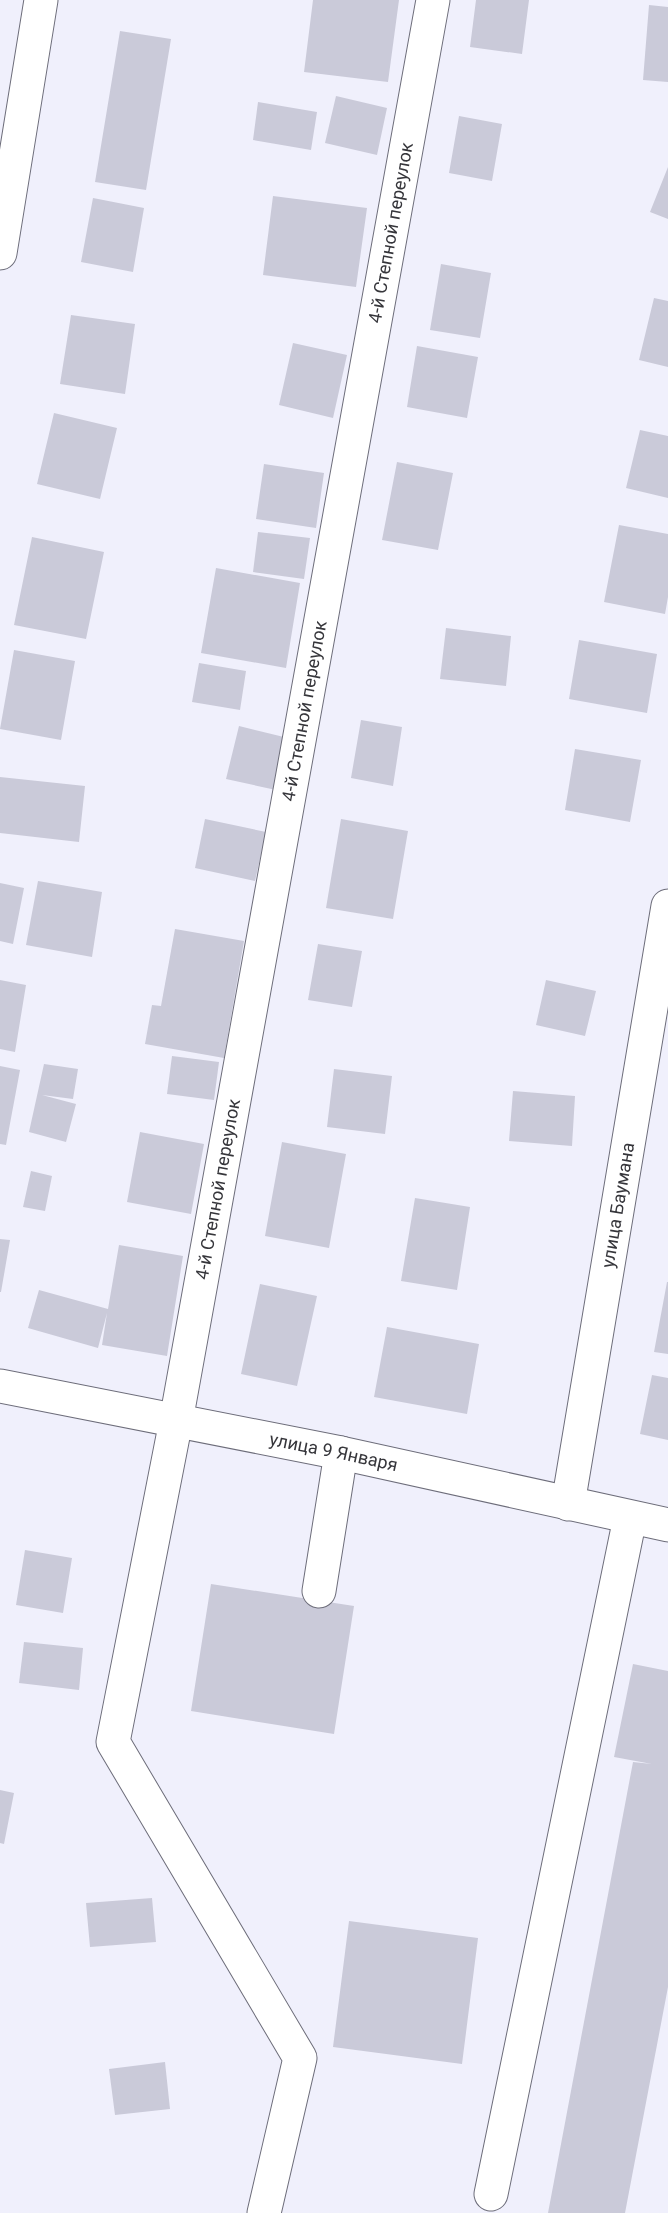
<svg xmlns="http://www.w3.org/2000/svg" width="668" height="2213" viewBox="0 0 668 2213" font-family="Roboto,sans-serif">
<rect width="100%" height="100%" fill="#f0f0fc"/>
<path fill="#cacad9" d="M 313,0 L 399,0 L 388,82 L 304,72 Z
M 476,0 L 529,0 L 522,54 L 470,47 Z
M 649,5 L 668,7 L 668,82 L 643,80 Z
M 120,31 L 171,39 L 146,190 L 95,182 Z
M 336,96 L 387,108 L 377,155 L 325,143 Z
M 258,102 L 317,112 L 311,150 L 253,140 Z
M 459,116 L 502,124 L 492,181 L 449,173 Z
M 668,167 L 668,219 L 650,212 Z
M 273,196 L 367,208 L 356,287 L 263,275 Z
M 93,198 L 144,208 L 133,272 L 81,262 Z
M 441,264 L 491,273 L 480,338 L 430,330 Z
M 654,298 L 668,301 L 668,367 L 639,360 Z
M 71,315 L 135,324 L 125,394 L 60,384 Z
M 293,343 L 347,355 L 333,418 L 279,405 Z
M 417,346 L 478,357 L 467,418 L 407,407 Z
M 54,413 L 117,428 L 100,499 L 37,484 Z
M 640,430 L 668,436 L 668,498 L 626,488 Z
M 397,462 L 453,473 L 438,550 L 382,540 Z
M 264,464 L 324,473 L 316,528 L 256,519 Z
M 619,525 L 668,534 L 668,597 L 665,614 L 604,602 Z
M 258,532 L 310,538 L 304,579 L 253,572 Z
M 32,537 L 104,552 L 86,639 L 14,625 Z
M 216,568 L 300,583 L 286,668 L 201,653 Z
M 446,628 L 511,636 L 506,686 L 440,679 Z
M 579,640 L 657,654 L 647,713 L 569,699 Z
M 14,650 L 75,661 L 61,740 L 0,729 Z
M 199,663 L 246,671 L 240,710 L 192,702 Z
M 361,720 L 402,727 L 393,786 L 351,778 Z
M 239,726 L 288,738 L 276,790 L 226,779 Z
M 575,749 L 641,760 L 630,822 L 565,810 Z
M 0,777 L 85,786 L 79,842 L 0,833 Z
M 205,819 L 266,832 L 255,881 L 195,868 Z
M 341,819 L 408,831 L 393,919 L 326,908 Z
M 38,881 L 102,892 L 92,957 L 26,945 Z
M 0,883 L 24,888 L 13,944 L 0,941 Z
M 175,929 L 244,941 L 224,1058 L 145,1044 L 152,1005 L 161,1006 Z
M 318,944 L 362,951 L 352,1007 L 308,1000 Z
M 0,980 L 26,985 L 15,1052 L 0,1049 Z
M 546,980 L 596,991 L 585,1036 L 536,1025 Z
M 172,1056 L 219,1062 L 214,1100 L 167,1094 Z
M 44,1064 L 78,1069 L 73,1099 L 42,1095 L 76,1104 L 66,1142 L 29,1132 Z
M 0,1066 L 20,1070 L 6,1145 L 0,1144 Z
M 334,1069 L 392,1076 L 385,1134 L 327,1127 Z
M 513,1091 L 575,1096 L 572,1146 L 509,1141 Z
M 140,1132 L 204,1144 L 191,1214 L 127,1202 Z
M 282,1142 L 346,1154 L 329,1248 L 265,1236 Z
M 31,1171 L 52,1176 L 45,1211 L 23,1207 Z
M 415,1198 L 470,1207 L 457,1290 L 401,1281 Z
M 0,1239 L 10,1240 L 1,1292 L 0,1292 Z
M 119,1245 L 183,1256 L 167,1356 L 102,1345 L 107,1313 L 98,1348 L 28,1328 L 39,1290 L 108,1309 Z
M 667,1282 L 668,1282 L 668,1354 L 654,1352 Z
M 260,1284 L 317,1296 L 297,1386 L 241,1374 Z
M 387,1327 L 479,1344 L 467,1414 L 374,1397 Z
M 652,1375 L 668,1378 L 668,1440 L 640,1434 Z
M 25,1550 L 72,1558 L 63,1613 L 16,1605 Z
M 211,1584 L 354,1606 L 334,1734 L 191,1711 Z
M 24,1642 L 83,1648 L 79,1690 L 19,1683 Z
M 633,1664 L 668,1671 L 668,1987 L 625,2213 L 548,2213 L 633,1762 L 652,1764 L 614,1757 Z
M 0,1790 L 14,1793 L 4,1844 L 0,1843 Z
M 152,1898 L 156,1942 L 90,1947 L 86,1903 Z
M 349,1921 L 478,1938 L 462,2064 L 333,2047 Z
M 165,2062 L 170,2109 L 115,2115 L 109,2069 Z"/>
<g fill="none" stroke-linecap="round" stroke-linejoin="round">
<g stroke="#6d6d7a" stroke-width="35">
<g id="minor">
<path d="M 0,253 L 41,0"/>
<path id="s1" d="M 0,1386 L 341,1453 L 668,1525"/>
<path id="s2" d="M 568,1504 L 668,906"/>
<path d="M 319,1591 L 341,1453"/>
<path d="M 491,2194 L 630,1518"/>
<path id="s3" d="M 264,2213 L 300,2058 L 113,1742 L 176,1421 L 433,0"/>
</g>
</g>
<use href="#minor" stroke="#fff" stroke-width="33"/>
</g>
<g text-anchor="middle" stroke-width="6" stroke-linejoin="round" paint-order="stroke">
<g font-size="18" fill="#36363b" stroke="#fff">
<text dy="6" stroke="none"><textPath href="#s3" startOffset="2061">4-й Степной переулок</textPath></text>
<text dy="6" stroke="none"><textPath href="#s3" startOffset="1575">4-й Степной переулок</textPath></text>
<text dy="6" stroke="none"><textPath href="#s3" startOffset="1089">4-й Степной переулок</textPath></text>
<text dy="6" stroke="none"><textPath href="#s2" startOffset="303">улица Баумана</textPath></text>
<text dy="6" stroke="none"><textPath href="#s1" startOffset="340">улица 9 Января</textPath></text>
</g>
</g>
</svg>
